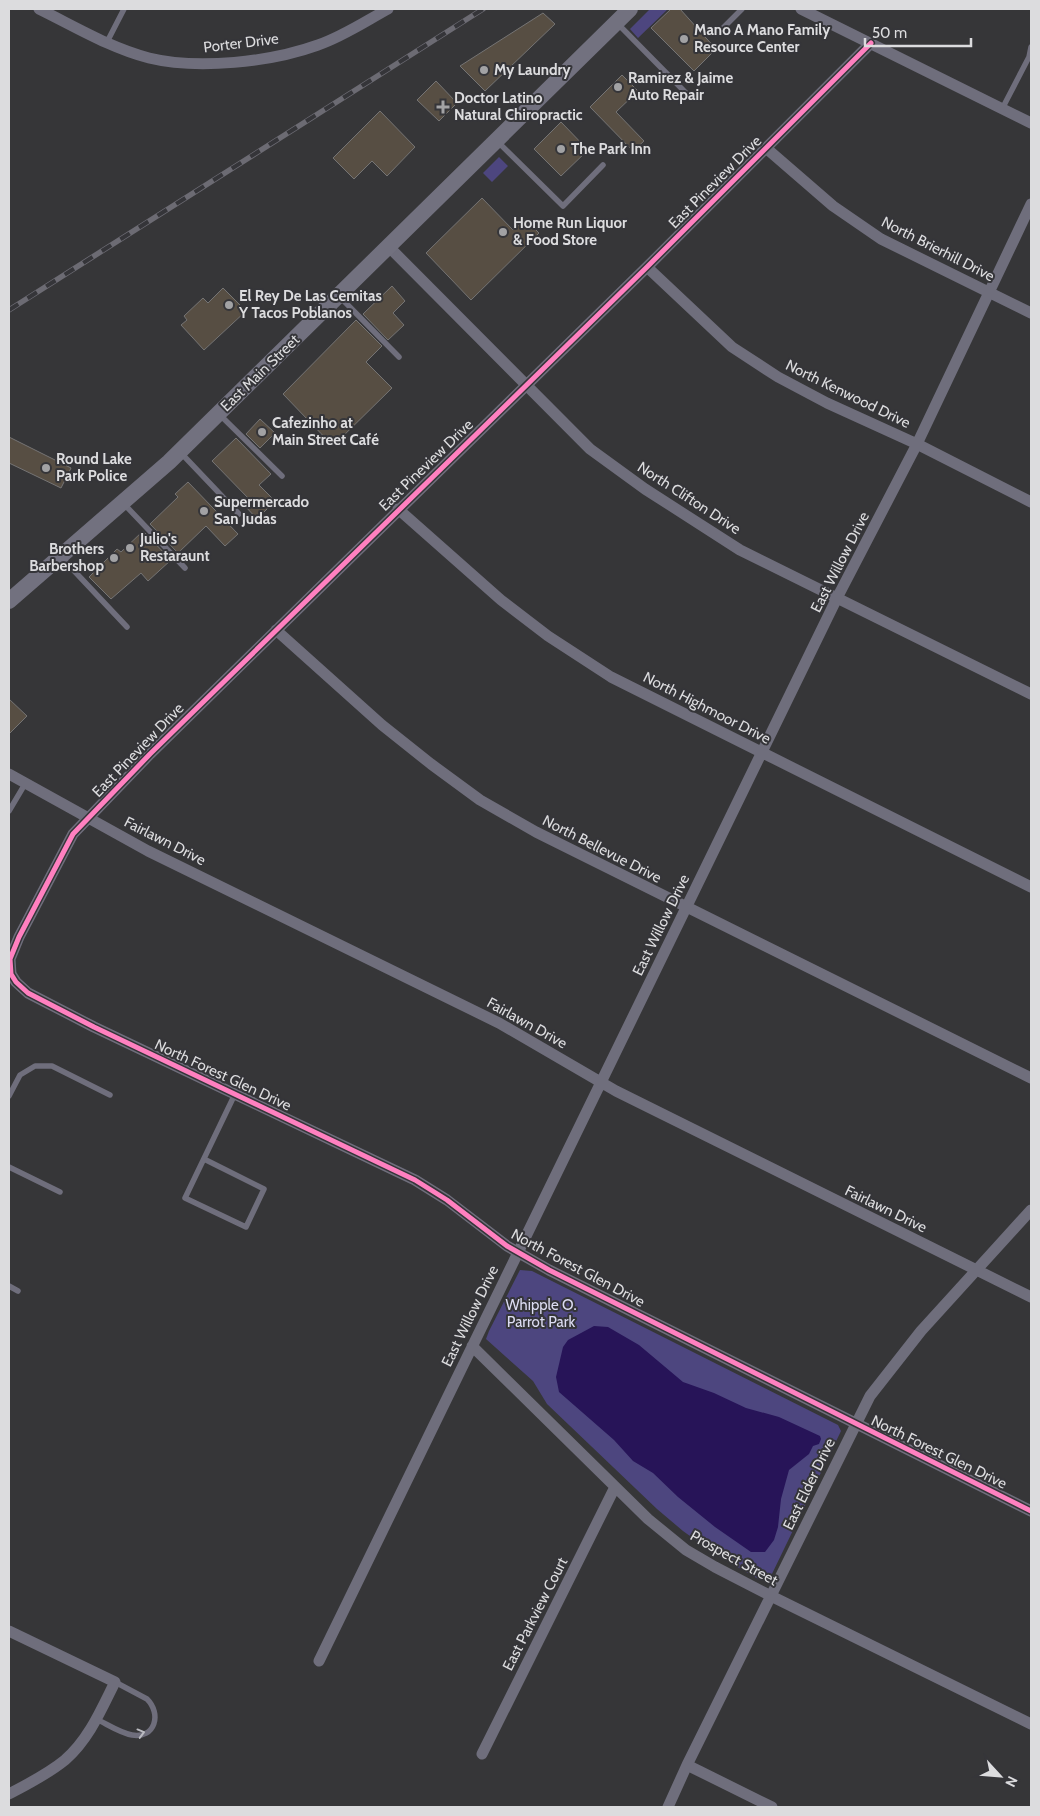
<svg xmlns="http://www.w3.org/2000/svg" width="1040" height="1816" viewBox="0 0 1040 1816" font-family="Cabin,sans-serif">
<rect width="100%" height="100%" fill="#363638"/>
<path fill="#4d467f" d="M 650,9 L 668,9 L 638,38 L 630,29 Z
M 499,157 L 508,166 L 492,182 L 483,173 Z
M 520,1270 L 532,1271 L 838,1425 L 841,1431 L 770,1578 L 760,1580 L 715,1554 L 683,1531 L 657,1509 L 547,1404 L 533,1381 L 486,1339 L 489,1331 Z"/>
<path fill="#271458" d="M 594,1326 L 608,1327 L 639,1345 L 683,1382 L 714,1393 L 746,1408 L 779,1417 L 820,1436 L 821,1439 L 819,1444 L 813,1446 L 809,1454 L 789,1470 L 781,1499 L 778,1527 L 774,1540 L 765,1552 L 751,1552 L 715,1527 L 678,1497 L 653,1473 L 633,1461 L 614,1440 L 559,1392 L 556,1377 L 563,1347 L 568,1340 Z"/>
<path fill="#574e43" stroke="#757474" d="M 671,9 L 680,9 L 716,49 L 694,71 L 651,28 Z
M 543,13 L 555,24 L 485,91 L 460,66 Z
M 622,75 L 638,91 L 616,112 L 644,141 L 633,151 L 590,107 Z
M 436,81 L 457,103 L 439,121 L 417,100 Z
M 380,111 L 415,147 L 387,176 L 372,161 L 354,179 L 333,158 Z
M 561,122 L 588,150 L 561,176 L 534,149 Z
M 482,198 L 513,230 L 525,219 L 539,233 L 471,300 L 426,253 Z
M 392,286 L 405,301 L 393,313 L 404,325 L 388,340 L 363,314 Z
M 223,288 L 246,311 L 204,350 L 181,325 L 187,320 L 184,316 L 203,298 L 208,303 Z
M 356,320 L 382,346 L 366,362 L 392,388 L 333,446 L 283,394 Z
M 260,419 L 275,433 L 260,448 L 246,434 Z
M 9,437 L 71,468 L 61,488 L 9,463 Z
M 236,438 L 271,474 L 259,485 L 275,501 L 257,519 L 245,506 L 250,500 L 212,461 Z
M 188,482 L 238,534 L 225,546 L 206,526 L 178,553 L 150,524 L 178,497 L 175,494 Z
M 143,531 L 171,560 L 148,581 L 141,573 L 111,599 L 89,577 L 117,549 L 121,552 Z
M 9,699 L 27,716 L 9,734 Z"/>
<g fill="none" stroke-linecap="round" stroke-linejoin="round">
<path stroke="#6f6e7c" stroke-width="5.5" d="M 618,24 L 687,94
M 722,29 L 742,9
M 107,42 L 124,9
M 1002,109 L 1029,57 L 1031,47
M 498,142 L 563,206 L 603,165
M 339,296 L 399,357
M 220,415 L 282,476
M 181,453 L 239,514
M 124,504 L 185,568
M 62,558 L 127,627
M 9,811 L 25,784
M 9,1096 L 20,1075 L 35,1066 L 52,1066 L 110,1095
M 204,1159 L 264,1189 L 246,1227 L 185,1198 L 235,1094
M 9,1167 L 60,1192
M 9,1286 L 18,1291
M 96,1719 C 107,1724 120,1733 132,1735 C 155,1739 162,1714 147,1699 L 115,1682"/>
<path stroke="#6f6e7c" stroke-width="11" d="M 39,9 C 74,26 110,48 149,58 C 198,70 271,62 318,45 C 342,37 366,21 388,9
M 801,9 L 1031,123
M 871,43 L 647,267 L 150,754 L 73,834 L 19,937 L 10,959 L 11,974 L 16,982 L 28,993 L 94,1027 L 415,1180 L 447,1200 L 507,1246 L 549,1270 L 1031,1511
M 766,148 L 833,206 L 881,239 L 1031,313
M 389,247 L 590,449 L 645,489 L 740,550 L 1031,694
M 647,267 L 732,347 L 778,377 L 827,403 L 917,444 L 1031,502
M 398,509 L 501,600 L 548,636 L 611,677 L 1031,887
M 276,630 L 382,725 L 431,764 L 480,800 L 536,832 L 1031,1078
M 9,774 L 148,851 L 499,1023 L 616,1091 L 1031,1297
M 472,1346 L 648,1519 L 686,1550 L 715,1567 L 771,1596 L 1031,1724
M 9,1631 L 115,1682 C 101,1710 89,1739 65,1760 C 48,1774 28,1784 9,1794
M 319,1661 L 837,598 L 917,444 L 1031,204
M 482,1754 L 615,1487
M 687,1765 L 772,1807
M 668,1807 L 687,1765 L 870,1396 L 921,1331 L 1031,1210"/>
<path stroke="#72717f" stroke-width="16" d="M 9,601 L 169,462 L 630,9"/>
<g stroke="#6c6b73" stroke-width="5.5">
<path id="rail" d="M 9,310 L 483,9"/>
</g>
<use href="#rail" stroke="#353539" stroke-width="4" stroke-dasharray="11" stroke-linecap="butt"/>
<g stroke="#353539" stroke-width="8">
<path id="cycleway" d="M 871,43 L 647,267 L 150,754 L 73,834 L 19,937 L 10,959 L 11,974 L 16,982 L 28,993 L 94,1027 L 415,1180 L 447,1200 L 507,1246 L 549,1270 L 1031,1511"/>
</g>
<use href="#cycleway" stroke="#ff80c0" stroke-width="5"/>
</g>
<defs><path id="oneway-chevron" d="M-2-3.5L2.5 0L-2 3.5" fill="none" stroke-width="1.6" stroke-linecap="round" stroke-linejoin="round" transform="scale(1.25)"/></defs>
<use stroke="#bbbbc1" href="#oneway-chevron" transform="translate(141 1733) rotate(-15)"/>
<g fill="#a2a2a4" stroke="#353539" stroke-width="2">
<circle cx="684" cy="39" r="5"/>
<circle cx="484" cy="70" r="5"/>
<circle cx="618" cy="87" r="5"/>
<path d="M440.5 99.5h5v5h5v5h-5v5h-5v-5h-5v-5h5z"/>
<circle cx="561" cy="149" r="5"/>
<circle cx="503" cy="232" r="5"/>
<circle cx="229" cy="305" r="5"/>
<circle cx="262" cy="432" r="5"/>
<circle cx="46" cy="468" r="5"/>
<circle cx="204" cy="511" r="5"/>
<circle cx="130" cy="548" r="5"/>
<circle cx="114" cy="558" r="5"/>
</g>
<g text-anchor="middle" stroke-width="4" stroke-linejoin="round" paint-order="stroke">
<g font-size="15" font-weight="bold" fill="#dcdcde" stroke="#353539" text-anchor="start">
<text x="694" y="35">Mano A Mano Family<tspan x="694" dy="17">Resource Center</tspan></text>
<text x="494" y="75">My Laundry</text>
<text x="628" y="83">Ramirez &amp; Jaime<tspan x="628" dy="17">Auto Repair</tspan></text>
<text x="454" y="103">Doctor Latino<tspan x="454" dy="17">Natural Chiropractic</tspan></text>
<text x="571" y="154">The Park Inn</text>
<text x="513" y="228">Home Run Liquor<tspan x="513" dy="17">&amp; Food Store</tspan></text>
<text x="239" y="301">El Rey De Las Cemitas<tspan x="239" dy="17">Y Tacos Poblanos</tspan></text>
<text x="272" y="428">Cafezinho at<tspan x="272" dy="17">Main Street Café</tspan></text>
<text x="56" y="464">Round Lake<tspan x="56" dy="17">Park Police</tspan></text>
<text x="214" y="507">Supermercado<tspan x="214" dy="17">San Judas</tspan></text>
<text x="140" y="544">Julio's<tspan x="140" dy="17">Restaraunt</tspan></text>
<text x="104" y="554" text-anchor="end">Brothers<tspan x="104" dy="17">Barbershop</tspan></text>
</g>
<g font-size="15" fill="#dcdcde" stroke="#353539">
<text transform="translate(241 43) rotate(-7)" y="5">Porter Drive</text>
<text transform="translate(715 182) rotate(-45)" y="5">East Pineview Drive</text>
<text transform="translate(938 249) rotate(27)" y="5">North Brierhill Drive</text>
<text transform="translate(260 373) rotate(-44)" y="5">East Main Street</text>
<text transform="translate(848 394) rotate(26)" y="5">North Kenwood Drive</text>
<text transform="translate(426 465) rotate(-44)" y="5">East Pineview Drive</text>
<text transform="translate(689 498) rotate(33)" y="5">North Clifton Drive</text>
<text transform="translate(840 562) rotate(-63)" y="5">East Willow Drive</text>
<text transform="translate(707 708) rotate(27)" y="5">North Highmoor Drive</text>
<text transform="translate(138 750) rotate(-46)" y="5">East Pineview Drive</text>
<text transform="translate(165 841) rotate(27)" y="5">Fairlawn Drive</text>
<text transform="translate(602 849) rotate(27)" y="5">North Bellevue Drive</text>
<text transform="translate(661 925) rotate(-64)" y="5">East Willow Drive</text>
<text transform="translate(527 1023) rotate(29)" y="5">Fairlawn Drive</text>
<text transform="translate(223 1075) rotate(25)" y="5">North Forest Glen Drive</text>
<text transform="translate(886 1209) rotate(26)" y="5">Fairlawn Drive</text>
<text transform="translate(578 1268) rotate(28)" y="5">North Forest Glen Drive</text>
<text transform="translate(470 1316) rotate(-64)" y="5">East Willow Drive</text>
<text transform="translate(939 1452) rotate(26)" y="5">North Forest Glen Drive</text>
<text transform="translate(809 1484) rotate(-64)" y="5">East Elder Drive</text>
<text transform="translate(734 1558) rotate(29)" y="5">Prospect Street</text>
<text transform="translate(535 1614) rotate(-63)" y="5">East Parkview Court</text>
</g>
<g font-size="15" fill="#dcdcf2" stroke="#353539">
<text x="541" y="1310">Whipple O.<tspan x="541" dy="17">Parrot Park</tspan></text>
</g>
</g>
<rect width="1040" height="1816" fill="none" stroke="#dcdcde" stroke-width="20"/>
<g transform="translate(1000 1776) rotate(116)" stroke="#353539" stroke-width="4" paint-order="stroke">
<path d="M0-4L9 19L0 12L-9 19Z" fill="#dcdcde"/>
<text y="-8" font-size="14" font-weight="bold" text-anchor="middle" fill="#dcdcde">N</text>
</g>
<path d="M865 38v8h106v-8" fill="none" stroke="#dcdcde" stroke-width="2.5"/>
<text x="872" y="38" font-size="15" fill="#dcdcde" stroke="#353539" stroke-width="4" paint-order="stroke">50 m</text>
</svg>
